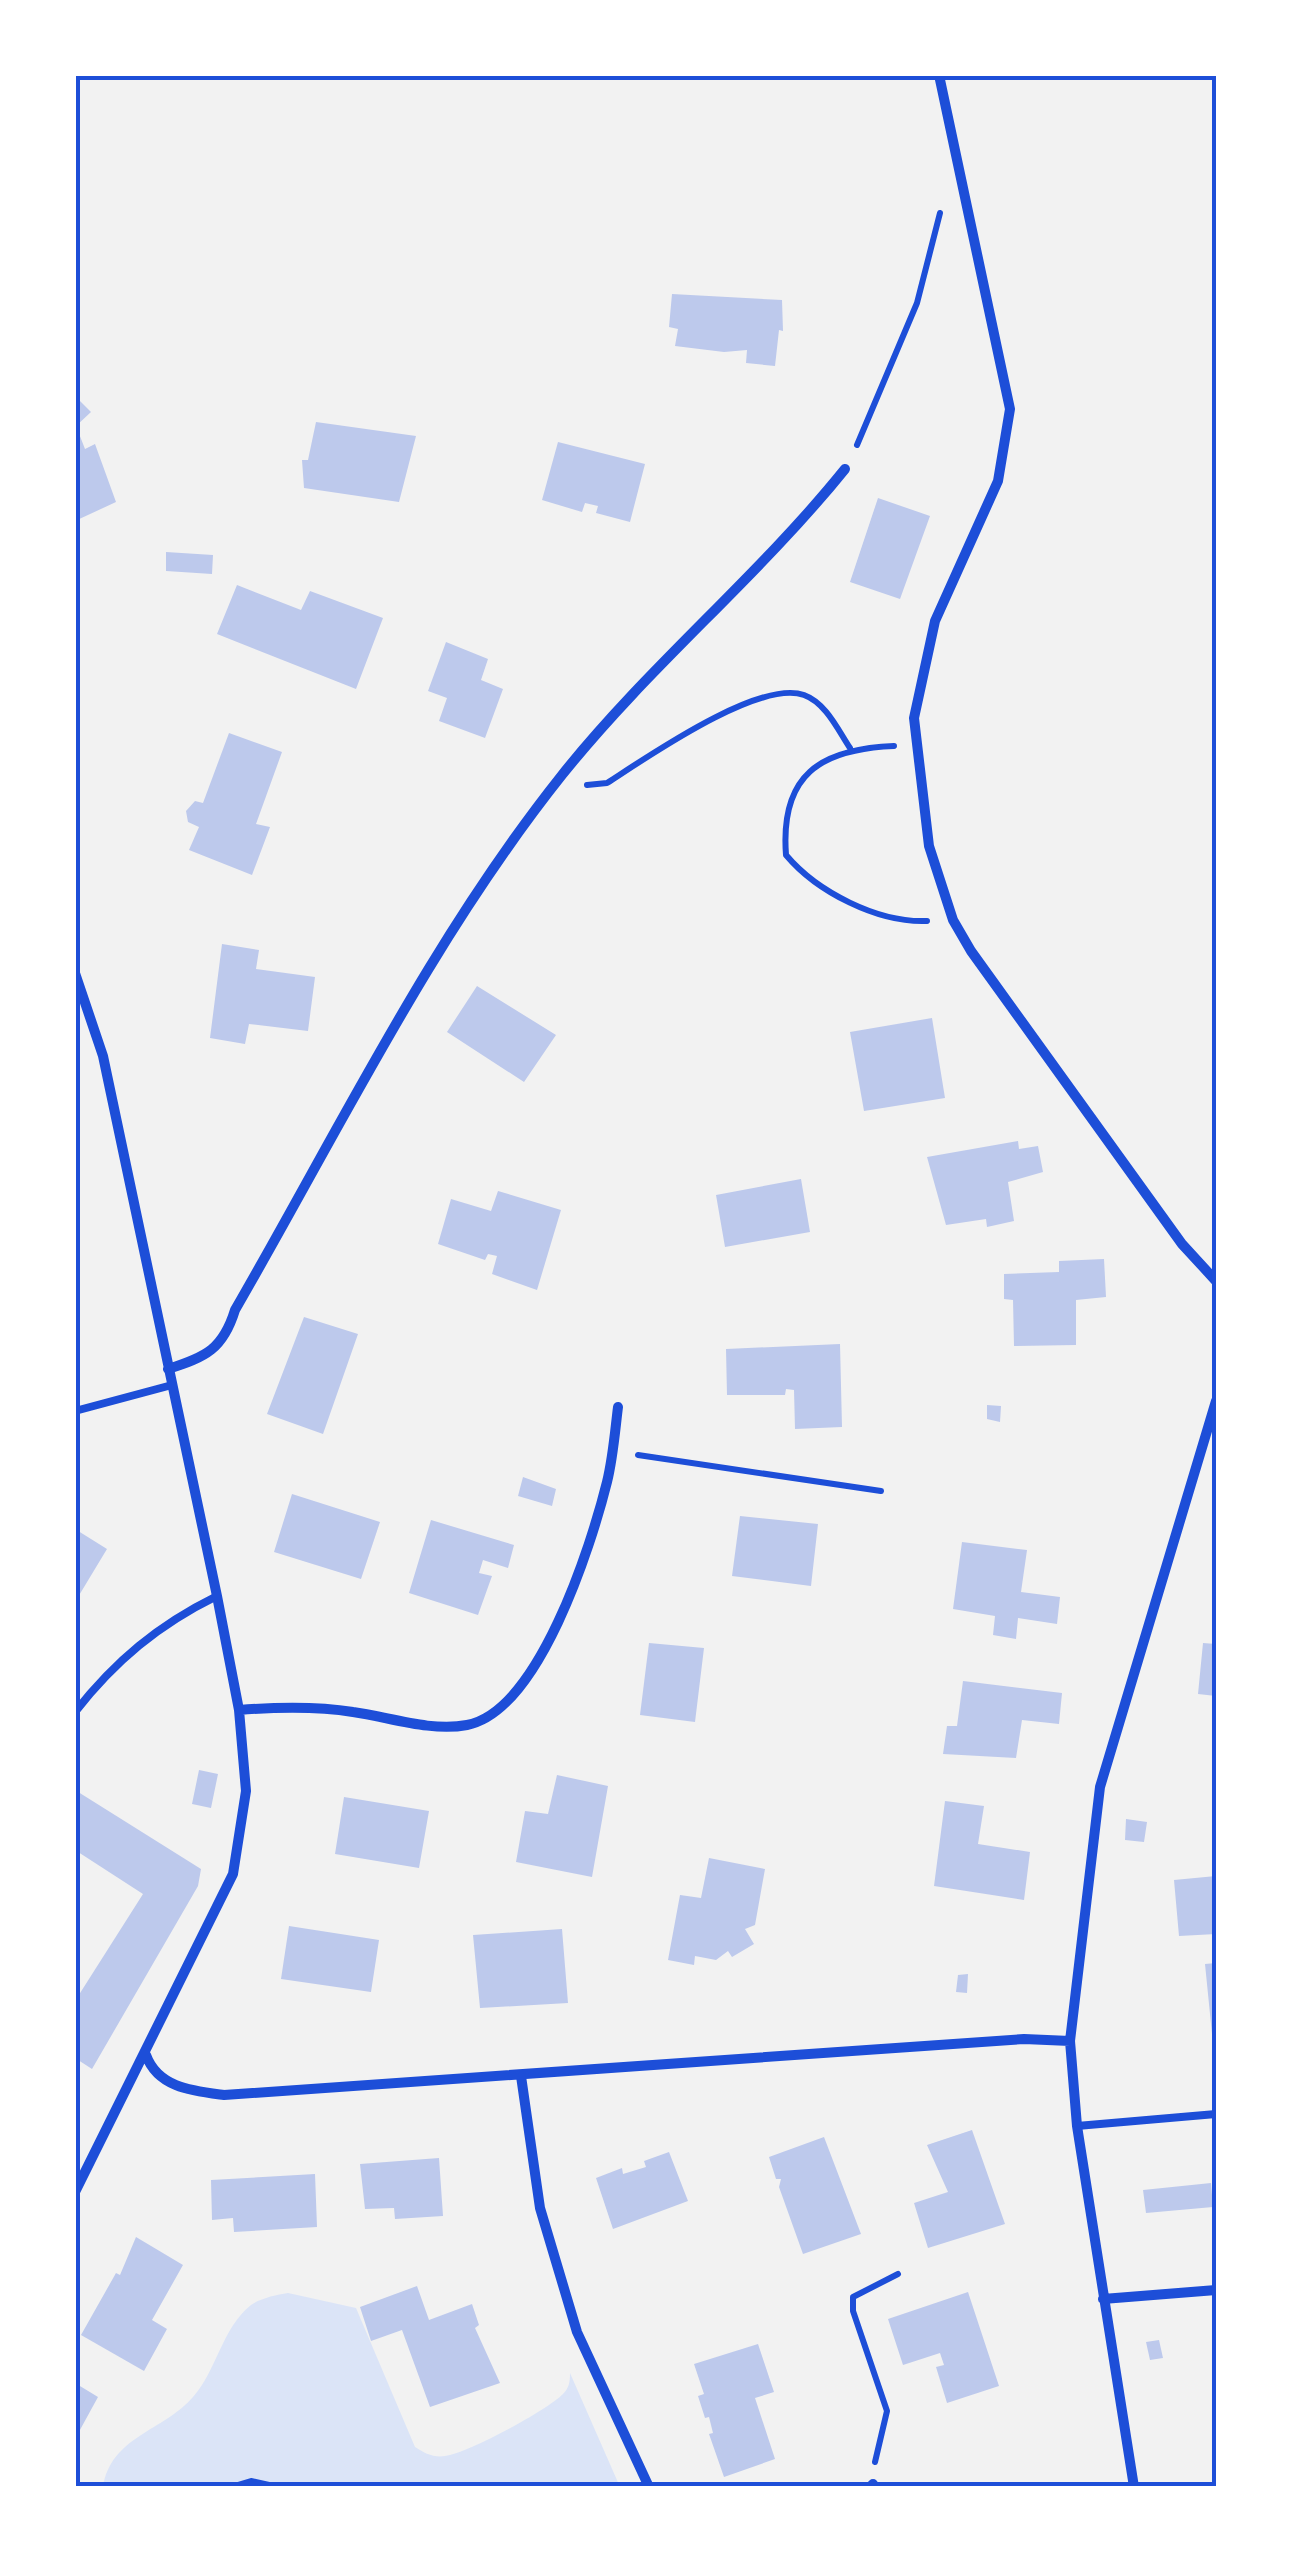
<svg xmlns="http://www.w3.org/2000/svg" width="1291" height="2562" viewBox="0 0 1291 2562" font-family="Montserrat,sans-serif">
<rect width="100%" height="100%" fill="#f2f2f2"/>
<path fill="#dbe4f7" d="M 288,2293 L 356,2308 L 415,2447 C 424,2453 434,2458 445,2456 C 468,2453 546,2411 563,2394 C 569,2388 570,2382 570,2373 L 620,2487 L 103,2487 C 111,2436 164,2431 193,2397 C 217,2370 222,2328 251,2305 C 261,2298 276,2295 288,2293 Z"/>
<path fill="#bdc9ec" d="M 672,294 L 782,300 L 783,331 L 779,330 L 775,366 L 746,363 L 747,350 L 724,352 L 675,346 L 678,329 L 669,327 Z
M 75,396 L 91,412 L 76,426 L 85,449 L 95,444 L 116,502 L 75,521 Z
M 316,422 L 416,436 L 399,502 L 304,488 L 302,460 L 308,460 Z
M 558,442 L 645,464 L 630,522 L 596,513 L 598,506 L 585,503 L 582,512 L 542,500 Z
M 878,498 L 930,516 L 900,599 L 850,582 Z
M 166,552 L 213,555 L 212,574 L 166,571 Z
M 237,585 L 301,610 L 310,591 L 383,618 L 356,689 L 217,634 Z
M 446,642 L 488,659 L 481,680 L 503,689 L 485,738 L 439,721 L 447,698 L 428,691 Z
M 229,733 L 282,752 L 256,824 L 270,827 L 252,875 L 189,850 L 199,827 L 188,822 L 186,811 L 195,801 L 203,803 Z
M 222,944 L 259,950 L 256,969 L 315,977 L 308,1031 L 249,1024 L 245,1044 L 210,1038 Z
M 477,986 L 556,1035 L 524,1082 L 447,1032 Z
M 932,1018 L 945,1098 L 864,1111 L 850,1032 Z
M 1018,1141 L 1019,1149 L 1038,1146 L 1043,1172 L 1008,1182 L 1014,1221 L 987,1227 L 986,1219 L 946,1225 L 927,1157 Z
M 801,1179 L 810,1232 L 725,1247 L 716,1195 Z
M 498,1191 L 561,1210 L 537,1290 L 492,1274 L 497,1256 L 488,1254 L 485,1260 L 438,1244 L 451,1199 L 491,1211 Z
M 1104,1259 L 1106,1297 L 1076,1300 L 1076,1345 L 1014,1346 L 1013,1300 L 1004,1299 L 1004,1274 L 1059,1272 L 1059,1261 Z
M 304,1317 L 358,1334 L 323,1434 L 267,1414 Z
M 840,1344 L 842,1427 L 795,1429 L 794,1390 L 786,1389 L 785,1395 L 727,1395 L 726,1349 Z
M 987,1405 L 1001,1406 L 1000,1422 L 987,1419 Z
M 523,1477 L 556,1489 L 552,1506 L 518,1496 Z
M 292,1494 L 380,1522 L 361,1579 L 274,1552 Z
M 740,1516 L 818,1524 L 811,1586 L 732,1576 Z
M 431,1520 L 514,1545 L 508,1568 L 483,1560 L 479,1573 L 492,1576 L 478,1615 L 409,1593 Z
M 75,1529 L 107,1549 L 75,1602 Z
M 962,1542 L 1027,1550 L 1021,1592 L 1060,1597 L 1057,1624 L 1018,1618 L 1016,1639 L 993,1635 L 995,1616 L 953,1609 Z
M 649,1643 L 704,1648 L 695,1722 L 640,1715 Z
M 1203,1643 L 1216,1644 L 1216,1696 L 1198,1694 Z
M 963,1681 L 1062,1693 L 1059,1724 L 1022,1720 L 1016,1758 L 943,1754 L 947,1726 L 957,1726 Z
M 199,1770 L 218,1774 L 211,1808 L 192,1804 Z
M 557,1775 L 608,1786 L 592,1877 L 516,1862 L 525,1811 L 548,1814 Z
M 75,1790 L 201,1869 L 198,1886 L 92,2069 L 75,2058 L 75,2001 L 143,1894 L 75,1850 Z
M 344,1797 L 429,1811 L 419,1868 L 335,1854 Z
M 945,1801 L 984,1806 L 978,1844 L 1030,1852 L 1024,1900 L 934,1886 Z
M 1126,1819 L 1147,1822 L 1144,1842 L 1125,1840 Z
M 709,1858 L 765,1869 L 755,1925 L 745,1929 L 754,1944 L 732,1957 L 728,1951 L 716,1960 L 695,1956 L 694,1965 L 668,1960 L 680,1895 L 701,1898 Z
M 1216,1876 L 1216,1934 L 1179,1936 L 1174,1880 Z
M 289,1926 L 379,1940 L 371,1992 L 281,1979 Z
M 562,1929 L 568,2003 L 480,2008 L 473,1935 Z
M 1216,1963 L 1216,2044 L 1213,2044 L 1205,1964 Z
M 968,1974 L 967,1993 L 956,1992 L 958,1975 Z
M 972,2130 L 1005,2224 L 928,2248 L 914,2203 L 948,2192 L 927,2145 Z
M 824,2137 L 861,2234 L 803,2254 L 779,2187 L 781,2179 L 776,2179 L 769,2157 Z
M 669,2152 L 688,2201 L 613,2229 L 596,2178 L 622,2168 L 623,2174 L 646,2167 L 644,2161 Z
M 439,2158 L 443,2216 L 395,2219 L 394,2208 L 365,2209 L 360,2164 Z
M 315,2174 L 317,2227 L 234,2232 L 233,2218 L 212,2220 L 211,2180 Z
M 1211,2183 L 1213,2207 L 1146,2213 L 1143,2190 Z
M 136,2237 L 183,2265 L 152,2320 L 167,2329 L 144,2371 L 81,2335 L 116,2273 L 120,2275 Z
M 417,2286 L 429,2320 L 472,2304 L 479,2325 L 475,2328 L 500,2383 L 430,2407 L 402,2330 L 371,2341 L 360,2307 Z
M 968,2292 L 999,2386 L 947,2403 L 936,2367 L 944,2365 L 940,2353 L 903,2365 L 888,2319 Z
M 1159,2340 L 1163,2358 L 1150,2360 L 1146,2342 Z
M 758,2344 L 774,2392 L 755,2398 L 775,2459 L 724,2477 L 709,2434 L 713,2433 L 709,2417 L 705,2418 L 698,2396 L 704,2394 L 694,2364 Z
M 75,2383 L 98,2397 L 75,2439 Z"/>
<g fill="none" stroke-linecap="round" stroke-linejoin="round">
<path stroke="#1d4ed8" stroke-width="6" d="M 857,445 L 917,303 L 940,213
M 894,746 C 820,749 780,775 786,855 C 817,892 878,923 927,921
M 587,785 L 607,783 C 646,758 759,679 804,695 C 826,703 838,730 850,748
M 638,1455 L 881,1491
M 875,2462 L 887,2411 L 853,2311 L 853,2297 L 898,2274
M 231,2487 L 251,2481 L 278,2487"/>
<path stroke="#1d4ed8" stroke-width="8" d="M 75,1411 L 172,1385
M 75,1712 C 115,1661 158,1625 217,1596
M 1077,2126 L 1216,2114"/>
<path stroke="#1d4ed8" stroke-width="10" d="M 939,75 L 1010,409 L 998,481 L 935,621 L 914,718 L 929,846 L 953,920 L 971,951 L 1182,1244 L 1216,1281
M 75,973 L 103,1056 L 217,1596 L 239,1710 L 246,1791 L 233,1874 L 75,2192
M 168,1369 C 206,1357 223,1349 235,1310 C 339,1130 432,938 562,775 C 649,666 758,577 845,469
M 239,1710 C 277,1707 316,1706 353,1712 C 389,1717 431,1732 467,1725 C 539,1711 591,1546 607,1482 C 613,1458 615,1431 618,1407
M 146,2055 C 158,2088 193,2091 224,2095 L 1024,2039 L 1070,2041
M 521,2076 L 540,2208 L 577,2332 L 649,2487
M 1103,2299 L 1216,2290
M 870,2487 L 873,2484
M 1134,2487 L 1077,2126 L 1070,2041 L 1100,1787 L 1216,1401"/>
</g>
<rect width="1291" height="2562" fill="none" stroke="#ffffff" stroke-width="155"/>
<rect x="78" y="78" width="1136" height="2406" fill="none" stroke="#1d4ed8" stroke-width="4"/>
</svg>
